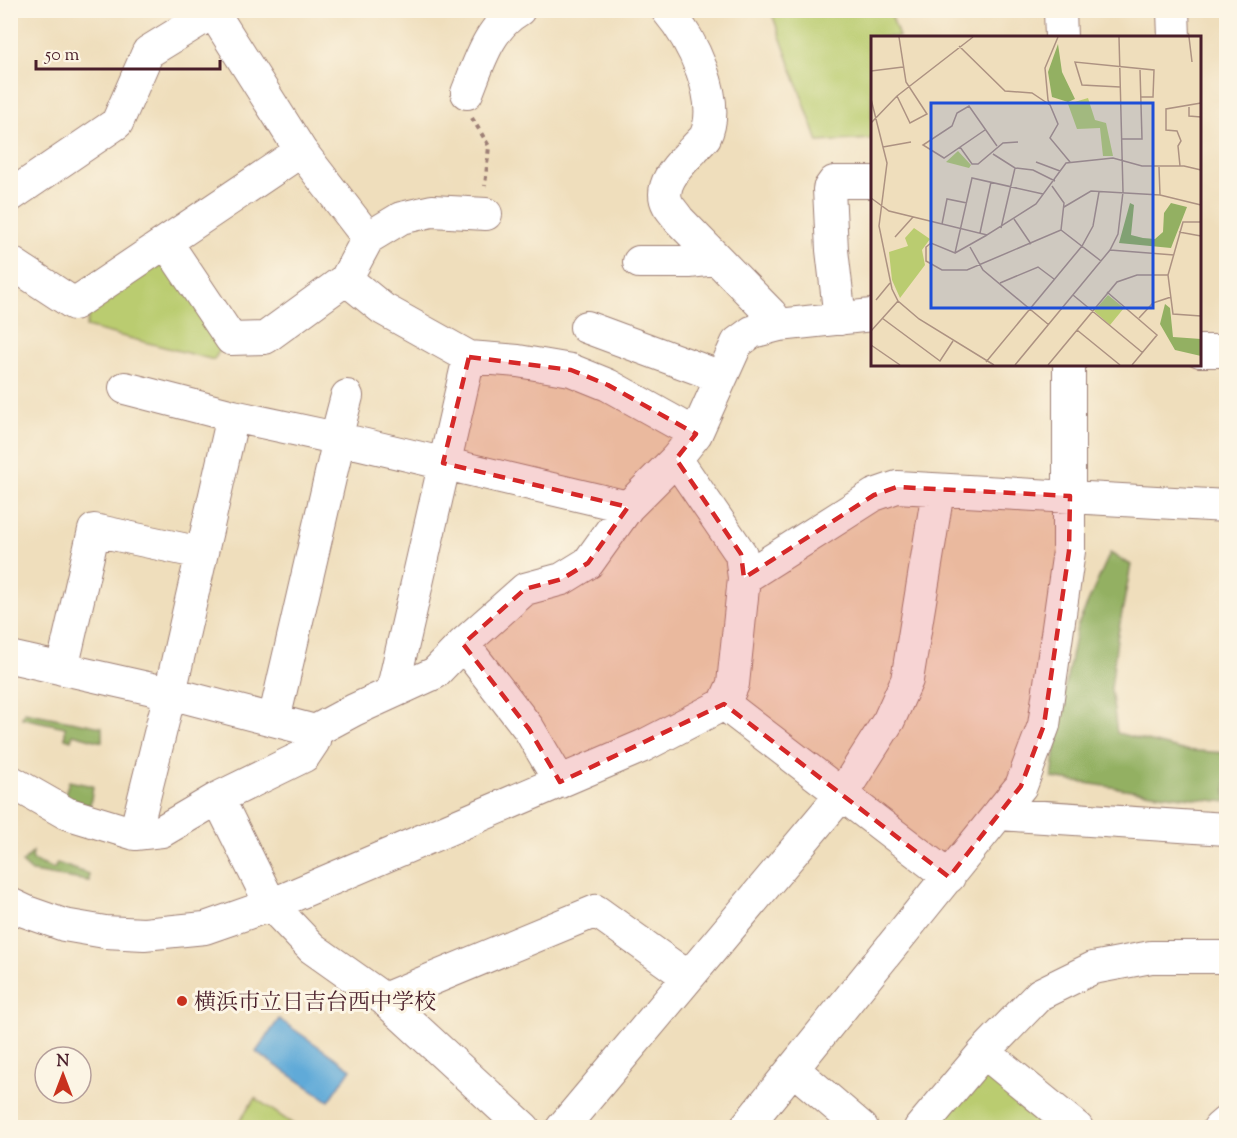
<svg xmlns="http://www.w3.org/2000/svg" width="1237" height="1138" viewBox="0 0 1237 1138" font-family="'Sorts Mill Goudy','Noto Serif JP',serif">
<rect width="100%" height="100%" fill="#fcf5e5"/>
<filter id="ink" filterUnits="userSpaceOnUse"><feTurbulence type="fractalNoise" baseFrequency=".0167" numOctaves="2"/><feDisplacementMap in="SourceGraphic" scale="12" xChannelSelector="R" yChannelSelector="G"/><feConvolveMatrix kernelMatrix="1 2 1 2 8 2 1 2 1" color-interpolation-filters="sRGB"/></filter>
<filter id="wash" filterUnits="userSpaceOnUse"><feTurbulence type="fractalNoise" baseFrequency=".008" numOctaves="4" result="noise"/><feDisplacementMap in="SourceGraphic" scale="24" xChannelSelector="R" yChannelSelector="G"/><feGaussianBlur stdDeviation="1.35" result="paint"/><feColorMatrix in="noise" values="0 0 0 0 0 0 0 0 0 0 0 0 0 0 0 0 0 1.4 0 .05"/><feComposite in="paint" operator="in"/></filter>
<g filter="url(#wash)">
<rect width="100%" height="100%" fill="#efdebc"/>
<path fill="#bacc70" stroke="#82764e" stroke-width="1.5" d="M 771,11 L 890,11 L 899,37 L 872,38 L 872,139 L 818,142 Z
M 153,266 L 170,267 L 223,344 L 214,360 L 86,327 L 90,310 Z
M 986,1065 L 1061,1128 L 934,1128 Z
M 255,1098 L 297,1127 L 240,1127 L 237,1125 Z"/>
<path fill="#93b062" stroke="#6e6846" stroke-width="1.5" d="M 1110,553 L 1131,565 L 1117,639 L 1111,689 L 1117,733 L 1182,750 L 1226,753 L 1226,802 L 1158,794 L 1052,778 L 1061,707 L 1077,627 Z
M 24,712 L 102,727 L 102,742 L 73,734 L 71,740 L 65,738 L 65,727 L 22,718 Z
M 69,781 L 93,786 L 90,806 L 64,797 Z
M 33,852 L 32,860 L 54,869 L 57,863 L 89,874 L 89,881 L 32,872 L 22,863 Z"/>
<path fill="#61aad8" stroke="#566482" stroke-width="1.5" d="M 279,1019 L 351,1069 L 329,1101 L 256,1052 Z"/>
</g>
<g filter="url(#ink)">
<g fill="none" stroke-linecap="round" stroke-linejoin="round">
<g stroke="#9c7e74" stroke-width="34">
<path id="minor" d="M 667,10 C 691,38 723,100 705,137 C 702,141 696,146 693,150 C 680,164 657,185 668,205 C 671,210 676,215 679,220 L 771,314 L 779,325
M 1060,10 L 1061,38
M 1173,10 L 1174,38
M 467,93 C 479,63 489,27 519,10
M 10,196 L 117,123 L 148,52 L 213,12 L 301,151 L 368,238
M 166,242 L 231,339 L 265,338 L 346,279 L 368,238 L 401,218 L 432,211 L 486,214
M 10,262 L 74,304 L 301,151
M 639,262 L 689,262 L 715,259
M 346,279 L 383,309 L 469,357 L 518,361 L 571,370 L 608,385 L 696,434
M 840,319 L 832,250 L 829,189 L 834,182 L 872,182
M 586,327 L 721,377
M 1200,351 L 1226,351
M 125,388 L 233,416
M 336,438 L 347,396
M 744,578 L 874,495 L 897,487 L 1226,506
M 463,644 L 529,729 L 560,782
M 10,657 L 170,693 L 315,731 L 354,710 L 435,673 L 463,644 L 525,589 L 562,579 L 588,563 L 628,507 L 676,459 L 696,434 L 737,343 L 752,332 L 779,325 L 872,315
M 62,669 L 94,530 L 201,553
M 392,692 L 469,357
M 724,704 L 949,877
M 274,720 L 339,439
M 10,781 L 66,813 L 135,834 L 170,693 L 233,416 L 336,438 L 628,507
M 218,798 L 271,905 L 312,948 L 384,999 L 524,1128
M 999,814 L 1226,829
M 135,834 L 162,831 L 218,798 L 304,756 L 314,741 L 315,731
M 10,904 L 27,912 L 64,925 L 105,932 L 144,934 L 205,928 L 271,905 L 643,746 L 724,704 L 733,684 L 744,578 L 741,554 L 676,459
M 384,999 L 596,911 L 688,977
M 984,1052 L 1077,1128
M 793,1069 L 862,1128
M 562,1128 L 842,794 L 889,720 L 907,680 L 938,491
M 745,1128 L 1021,786 L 1044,725 L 1069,551 L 1069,364
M 920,1128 L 984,1052 L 1040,994 L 1093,968 L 1151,957 L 1226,957
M 1219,1128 L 1226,1122"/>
</g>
<path stroke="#9c7e74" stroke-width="4" stroke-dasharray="4.5 4.5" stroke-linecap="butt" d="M 472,118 L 489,146 L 485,186"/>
<use href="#minor" stroke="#fff" stroke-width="32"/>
</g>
</g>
<path fill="#d62828" fill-opacity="0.2" stroke="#d62828" stroke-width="4.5" stroke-dasharray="12 8" stroke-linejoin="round" d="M 469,357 L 571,370 L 608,385 L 696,434 L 676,459 L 741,554 L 744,578 L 874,495 L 897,487 L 1070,496 L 1069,551 L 1044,725 L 1021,786 L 949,877 L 724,704 L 560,782 L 529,729 L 463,644 L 525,589 L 562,579 L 588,563 L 628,507 L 443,463 Z"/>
<circle fill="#c8321e" stroke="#fcf5e5" stroke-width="2" cx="182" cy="1001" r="6"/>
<g text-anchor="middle" stroke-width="6" stroke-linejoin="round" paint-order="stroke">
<g font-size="22" fill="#4a1f2b" stroke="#fcf5e5" text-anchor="start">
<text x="194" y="1009">横浜市立日吉台西中学校</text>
</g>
</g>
<g transform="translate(871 36)">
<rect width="330" height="330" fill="#efdebc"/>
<path d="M 217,62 L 224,84 L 235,87 L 242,120 L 232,120 L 229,92 L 206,93 L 197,68 ZM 87,115 L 100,129 L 98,132 L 75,126 ZM 43,192 L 59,203 L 51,214 L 54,229 L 29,262 L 21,244 L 18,216 L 37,210 L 34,202 ZM 237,259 L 253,272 L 239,289 L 223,275 Z" fill="#bacc70"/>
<path d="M 187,8 L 191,36 L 204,63 L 197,66 L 181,61 L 180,55 L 177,36 ZM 259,167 L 263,169 L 260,199 L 272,202 L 284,203 L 292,196 L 293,177 L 300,167 L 316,171 L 300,212 L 248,207 ZM 294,268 L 299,272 L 302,301 L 330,303 L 330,320 L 304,314 L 289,288 Z" fill="#93b062"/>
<path fill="none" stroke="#ad9282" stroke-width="1.5" d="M 187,1 L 174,32 L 177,64 L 187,88 L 179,102 L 199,126M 318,1 L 321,26M 88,10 L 134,55 L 161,57 L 179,69M 0,35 L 32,31M 249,51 L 211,49 L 204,26 L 283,34 L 282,61 L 270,61M 26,60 L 39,87 L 56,78 L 35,46 L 28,1M 0,63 L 16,127 L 8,190 L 21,253 L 27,265 L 48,283 L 123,329M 318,71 L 318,80 L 330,81M 0,87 L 26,60 L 102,1M 114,94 L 73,122 L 52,109 L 81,90 L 86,77 L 98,70 L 126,110M 251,103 L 271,103 L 269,34M 12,111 L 40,106M 89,111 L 101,128 L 107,128 L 132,107 L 147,106M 122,118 L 144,132 L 162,134 L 184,145M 165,126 L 189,135M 309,130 L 307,110 L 310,105 L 306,95 L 295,94 L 295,73 L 330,67M 288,131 L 289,159M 172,158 L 101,142 L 84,217 L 60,207 L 55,211 L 55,225 L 71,234 L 96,234 L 190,194 L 193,167 L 181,150M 0,162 L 18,175 L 116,199 L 165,168 L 195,127 L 242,122 L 271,130 L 313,130 L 330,134M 193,171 L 220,155 L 289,159 L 330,169M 143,183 L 160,208M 330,186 L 312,186 L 297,239 L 302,278 L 330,280M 71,188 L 76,163 L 96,167M 130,192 L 144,132M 190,194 L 230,225M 308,196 L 330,200M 109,197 L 120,146M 24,201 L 42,181M 99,211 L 112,234 L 178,289M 239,214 L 303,219M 84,217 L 116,199M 129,247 L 167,231 L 183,243M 236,256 L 286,299 L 261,329M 202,259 L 272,317M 5,264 L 19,247M 11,282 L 69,325 L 82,305M 268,282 L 282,267 L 300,261M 206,294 L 249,329M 0,295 L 27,265M 0,309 L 29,329M 115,326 L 211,210 L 222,190 L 228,156M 144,329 L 239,214 L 247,198 L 252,156 L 248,1M 177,329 L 246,246 L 266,239 L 297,239"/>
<path fill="#1d4ed8" fill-opacity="0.15" stroke="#1d4ed8" stroke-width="3" d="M 60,67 L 282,67 L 282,272 L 60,272 Z"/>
<rect width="330" height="330" fill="none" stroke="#4a1f2b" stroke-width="3"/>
</g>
<rect width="1237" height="1138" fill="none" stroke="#fcf5e5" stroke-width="36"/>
<g transform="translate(63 1075)"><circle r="28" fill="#fcf5e5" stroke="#b59f9b" stroke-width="1.5"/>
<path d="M0-4.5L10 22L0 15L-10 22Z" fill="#c8321e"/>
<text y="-9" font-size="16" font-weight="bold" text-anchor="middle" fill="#4a1f2b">N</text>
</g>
<path d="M36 60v9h184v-9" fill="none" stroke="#4a1f2b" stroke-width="3"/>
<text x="45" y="60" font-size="18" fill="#4a1f2b" stroke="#fcf5e5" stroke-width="4.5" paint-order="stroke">50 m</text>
</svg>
